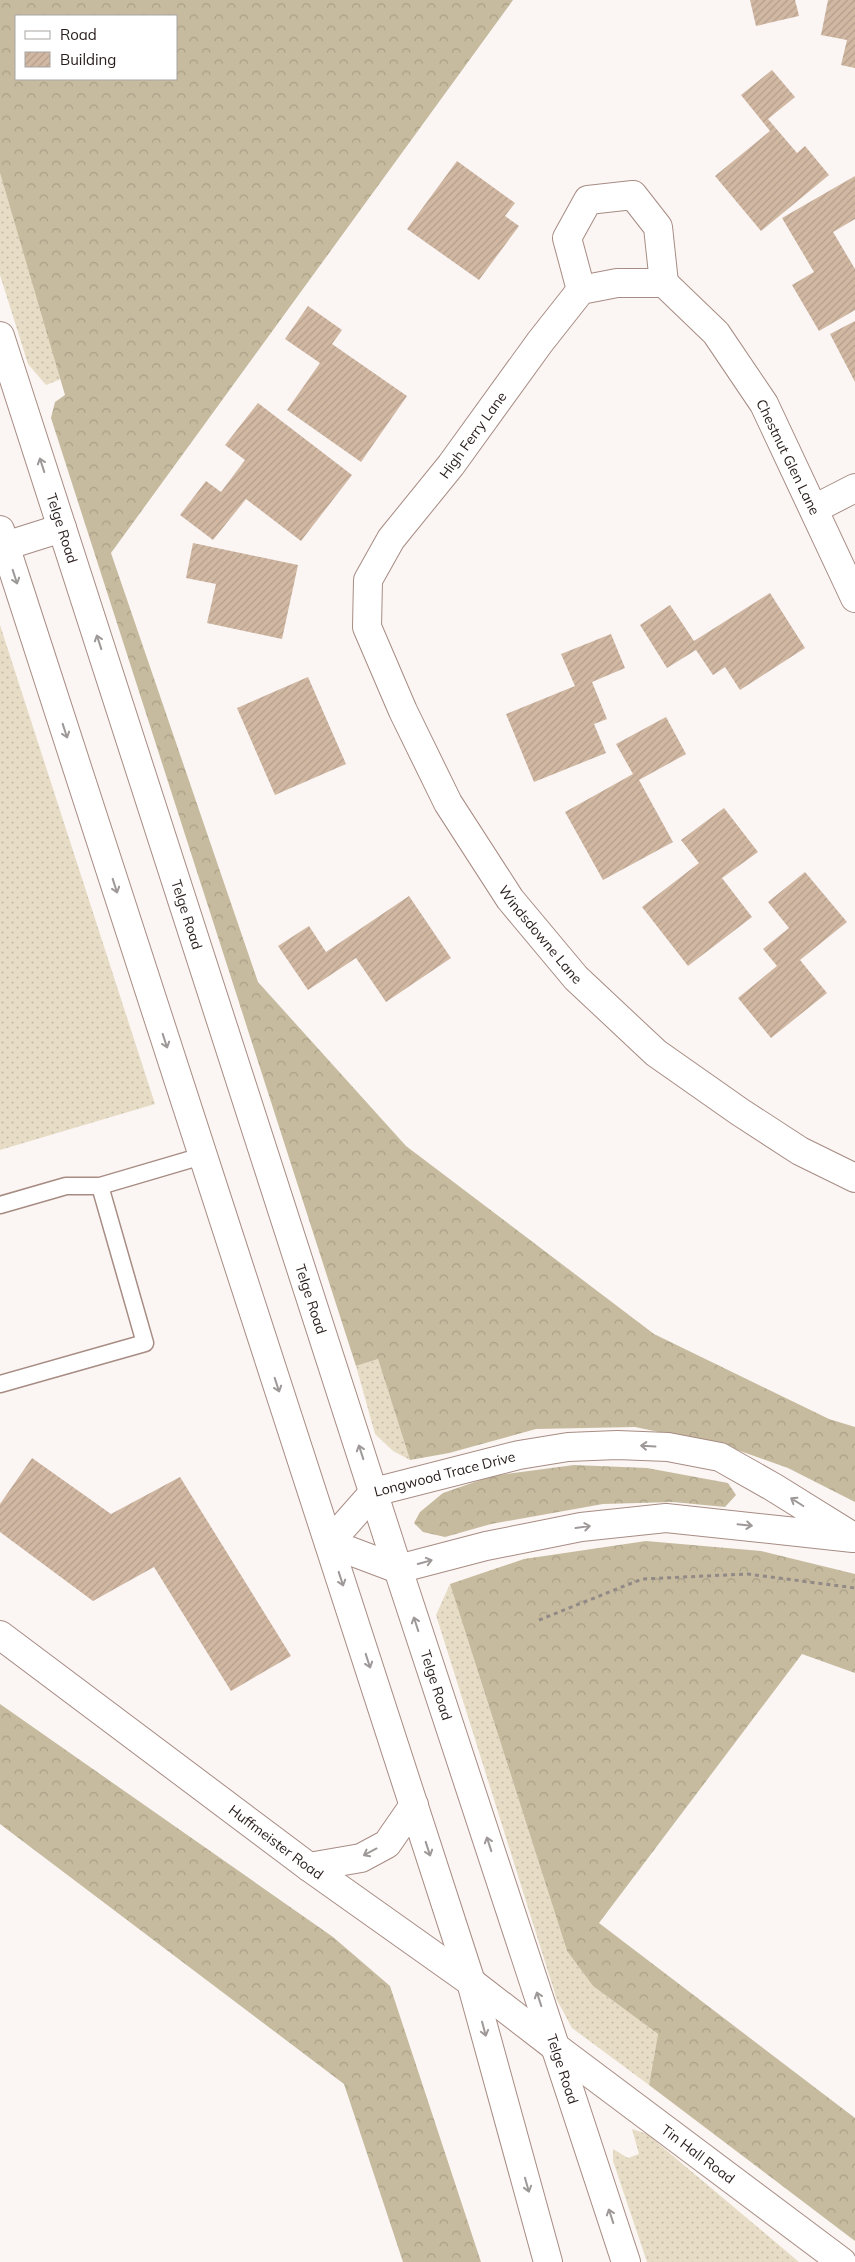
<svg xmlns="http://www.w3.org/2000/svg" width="855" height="2262" viewBox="0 0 855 2262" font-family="Mulish,sans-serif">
<defs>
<pattern id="grass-dots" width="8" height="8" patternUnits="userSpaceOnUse" patternTransform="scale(1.25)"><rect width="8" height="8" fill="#e7ddc6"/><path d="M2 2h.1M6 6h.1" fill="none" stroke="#c6bdaa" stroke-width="1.8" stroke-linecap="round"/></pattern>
<pattern id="forest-crowns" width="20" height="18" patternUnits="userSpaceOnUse" patternTransform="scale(1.25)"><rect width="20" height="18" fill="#c6bb9e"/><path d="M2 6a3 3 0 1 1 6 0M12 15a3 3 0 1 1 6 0" fill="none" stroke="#aaa088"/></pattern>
<pattern id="building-hatch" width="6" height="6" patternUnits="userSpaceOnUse" patternTransform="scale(1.25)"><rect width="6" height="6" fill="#d1b8a3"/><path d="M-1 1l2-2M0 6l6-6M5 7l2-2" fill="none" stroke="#b39e8c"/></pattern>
</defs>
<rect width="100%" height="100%" fill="#fbf5f3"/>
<path fill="url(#grass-dots)" d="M 0,173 L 61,379 L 46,385 L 28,364 L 0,275 Z
M 0,625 L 155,1104 L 0,1150 Z
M 378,1359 L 410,1460 L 393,1451 L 375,1434 L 356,1366 Z
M 450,1584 L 567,1951 L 593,1986 L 658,2034 L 649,2085 L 572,2028 L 557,2000 L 436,1615 Z
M 632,2129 L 647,2134 L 799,2262 L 647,2262 L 613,2161 L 613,2149 L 628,2158 L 639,2154 Z"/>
<path fill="url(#forest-crowns)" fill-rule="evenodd" d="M 0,0 L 513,0 L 111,553 L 258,982 L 406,1146 L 654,1334 L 829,1419 L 855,1427 L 855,1502 L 788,1468 L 726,1446 L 635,1427 L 536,1429 L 449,1453 L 410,1460 L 378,1359 L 356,1366 L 51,418 L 55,402 L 65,395 L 0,173 ZM 16,16 L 176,16 L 176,79 L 16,79 Z
M 574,1465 L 647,1468 L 728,1483 L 736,1495 L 725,1507 L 673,1502 L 603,1504 L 491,1524 L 445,1537 L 423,1532 L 414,1523 L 420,1512 L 443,1493 L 492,1476 Z
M 646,1541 L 761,1551 L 855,1574 L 855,1673 L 802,1654 L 599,1923 L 855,2118 L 855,2241 L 649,2085 L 658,2034 L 593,1986 L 567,1951 L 450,1584 L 524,1559 Z
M 0,1704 L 333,1937 L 390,1986 L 481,2262 L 403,2262 L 344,2084 L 0,1824 Z"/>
<path fill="url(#building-hatch)" d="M 750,0 L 795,0 L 799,16 L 756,26 Z
M 828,0 L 855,0 L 855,68 L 841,65 L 847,40 L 821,35 Z
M 772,70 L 795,97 L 768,119 L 797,153 L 805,146 L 829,175 L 761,231 L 715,176 L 770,131 L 741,95 Z
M 457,161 L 515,203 L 505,216 L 519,226 L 479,280 L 407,229 Z
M 855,176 L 855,219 L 833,232 L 855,269 L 855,310 L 819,331 L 792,285 L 814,272 L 782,218 Z
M 308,306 L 342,330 L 332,344 L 407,396 L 361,462 L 287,410 L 320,363 L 285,339 Z
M 855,321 L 855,382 L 830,334 Z
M 258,403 L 352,475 L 301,541 L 246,499 L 213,540 L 180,515 L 206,481 L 221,492 L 245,460 L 225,445 Z
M 193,543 L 298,565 L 282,639 L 207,623 L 216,584 L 186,578 Z
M 770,593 L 805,648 L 740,690 L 725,667 L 713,675 L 696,650 L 667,668 L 640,625 L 670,605 L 694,641 Z
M 611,634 L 625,668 L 592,682 L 607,719 L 594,724 L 606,753 L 534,782 L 506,714 L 575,686 L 561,654 Z
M 308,677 L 346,764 L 275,795 L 237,708 Z
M 666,717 L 686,754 L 639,780 L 673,842 L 603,880 L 565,812 L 633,774 L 616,744 Z
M 724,808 L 758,852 L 722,878 L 752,917 L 688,966 L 642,907 L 699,863 L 681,840 Z
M 805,872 L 847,922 L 800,960 L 827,993 L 771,1038 L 738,998 L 777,966 L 763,949 L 789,928 L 768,902 Z
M 409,896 L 451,958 L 386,1002 L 356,958 L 308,990 L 278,946 L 309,926 L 326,952 Z
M 32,1458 L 111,1514 L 180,1477 L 291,1656 L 231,1691 L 154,1567 L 93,1601 L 0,1532 L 0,1504 Z"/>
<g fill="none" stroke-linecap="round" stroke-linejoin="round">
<g stroke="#a78c83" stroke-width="19">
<path id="service" d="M 0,1205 L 66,1186 L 100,1186
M 0,1384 L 145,1343 L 100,1186 L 202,1156"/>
</g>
<g stroke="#a78c83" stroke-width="30">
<g id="minor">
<path d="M 581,290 L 567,238 L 588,200 L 633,195 L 658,227 L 664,283"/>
<path d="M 814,509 L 855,488"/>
<path id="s1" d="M 855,598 L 764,404 L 716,333 L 664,283 L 617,283 L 581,290 L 540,342 L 451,465 L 391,539 L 368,580 L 367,627 L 403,711 L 448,803 L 510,899 L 576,978 L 656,1053 L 740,1112 L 800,1151 L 855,1178"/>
<path id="s2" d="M 554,2046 L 842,2262"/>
</g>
</g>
<g stroke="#a78c83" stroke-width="30">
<g id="tertiary">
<path id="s3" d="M 853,1538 L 666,1518 L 581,1527 L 486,1546 L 398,1569 L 329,1543 L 374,1492 L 519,1455 L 568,1447 L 617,1445 L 668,1447 L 720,1457 L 773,1487 L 855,1538"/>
<path id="s4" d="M 0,1635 L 309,1867 L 471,1982 L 554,2046"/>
</g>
</g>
<g stroke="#a78c83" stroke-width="30">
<g id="secondary">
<path id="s5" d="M 0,336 L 398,1569 L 626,2262"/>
<path d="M 0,530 L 471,1982 L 548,2262"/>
<path d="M 5,546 L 62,528"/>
<path d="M 309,1867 L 361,1858 L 387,1844 L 414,1805"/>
</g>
</g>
<path stroke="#928a87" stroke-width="3" stroke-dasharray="4 4" stroke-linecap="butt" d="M 539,1620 L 642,1579 L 748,1574 L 855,1588"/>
<use href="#service" stroke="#fff" stroke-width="16"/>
<use href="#minor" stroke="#fff" stroke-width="28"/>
<use href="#tertiary" stroke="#fff" stroke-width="28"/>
<use href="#secondary" stroke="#fff" stroke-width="28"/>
</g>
<defs><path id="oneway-shaft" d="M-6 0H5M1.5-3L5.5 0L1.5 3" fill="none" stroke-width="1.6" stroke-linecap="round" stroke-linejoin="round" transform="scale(1.25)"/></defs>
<g stroke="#9e9998">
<use href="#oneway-shaft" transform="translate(42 465) rotate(-108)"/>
<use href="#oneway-shaft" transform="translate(15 577) rotate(72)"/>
<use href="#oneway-shaft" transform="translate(99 642) rotate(-108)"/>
<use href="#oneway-shaft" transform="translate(65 731) rotate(72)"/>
<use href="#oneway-shaft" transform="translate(115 886) rotate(72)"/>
<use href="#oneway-shaft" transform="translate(165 1041) rotate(72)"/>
<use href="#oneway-shaft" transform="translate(277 1385) rotate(72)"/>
<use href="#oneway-shaft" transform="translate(648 1446) rotate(-177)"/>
<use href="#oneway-shaft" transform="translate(361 1452) rotate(-108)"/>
<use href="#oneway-shaft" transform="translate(797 1502) rotate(-148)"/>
<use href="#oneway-shaft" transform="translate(745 1525) rotate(6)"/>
<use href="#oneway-shaft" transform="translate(583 1527) rotate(-8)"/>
<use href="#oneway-shaft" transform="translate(425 1562) rotate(-15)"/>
<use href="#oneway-shaft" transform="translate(341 1579) rotate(72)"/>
<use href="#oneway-shaft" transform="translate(416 1624) rotate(-108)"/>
<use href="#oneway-shaft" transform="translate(368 1661) rotate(72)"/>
<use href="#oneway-shaft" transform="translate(489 1844) rotate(-108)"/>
<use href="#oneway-shaft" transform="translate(428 1849) rotate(72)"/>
<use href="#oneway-shaft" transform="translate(370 1852) rotate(152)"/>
<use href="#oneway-shaft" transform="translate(539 1999) rotate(-108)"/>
<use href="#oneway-shaft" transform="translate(484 2029) rotate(75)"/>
<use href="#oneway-shaft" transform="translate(527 2185) rotate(74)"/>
<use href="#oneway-shaft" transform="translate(611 2216) rotate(-108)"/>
</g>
<g text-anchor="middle" stroke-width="4" stroke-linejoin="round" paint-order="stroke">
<g font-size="14" fill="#271d1a" stroke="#fff">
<text transform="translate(473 435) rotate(-54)" y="5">High Ferry Lane</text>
<text transform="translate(788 457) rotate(64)" y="5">Chestnut Glen Lane</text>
<text dy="5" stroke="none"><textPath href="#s5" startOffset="202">Telge Road</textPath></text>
<text dy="5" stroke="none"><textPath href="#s5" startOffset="608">Telge Road</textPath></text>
<text dy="5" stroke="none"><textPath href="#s1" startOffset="1218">Windsdowne Lane</textPath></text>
<text dy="5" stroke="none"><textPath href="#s5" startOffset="1012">Telge Road</textPath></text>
<text dy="5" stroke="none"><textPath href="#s3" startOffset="676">Longwood Trace Drive</textPath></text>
<text dy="5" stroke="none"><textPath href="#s5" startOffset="1418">Telge Road</textPath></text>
<text dy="5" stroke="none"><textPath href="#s4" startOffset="345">Huffmeister Road</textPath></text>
<text dy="5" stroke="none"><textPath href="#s5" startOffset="1822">Telge Road</textPath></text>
<text dy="5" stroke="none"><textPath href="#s2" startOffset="180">Tin Hall Road</textPath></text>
</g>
</g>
<rect x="15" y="15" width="162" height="65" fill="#ffffff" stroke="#a9a5a3"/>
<rect x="25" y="31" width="25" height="8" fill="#ffffff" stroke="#a9a5a3"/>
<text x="60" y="40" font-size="15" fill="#271d1a">Road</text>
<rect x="25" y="52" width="25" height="15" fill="url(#building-hatch)" stroke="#a9a5a3"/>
<text x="60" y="65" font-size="15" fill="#271d1a">Building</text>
</svg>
